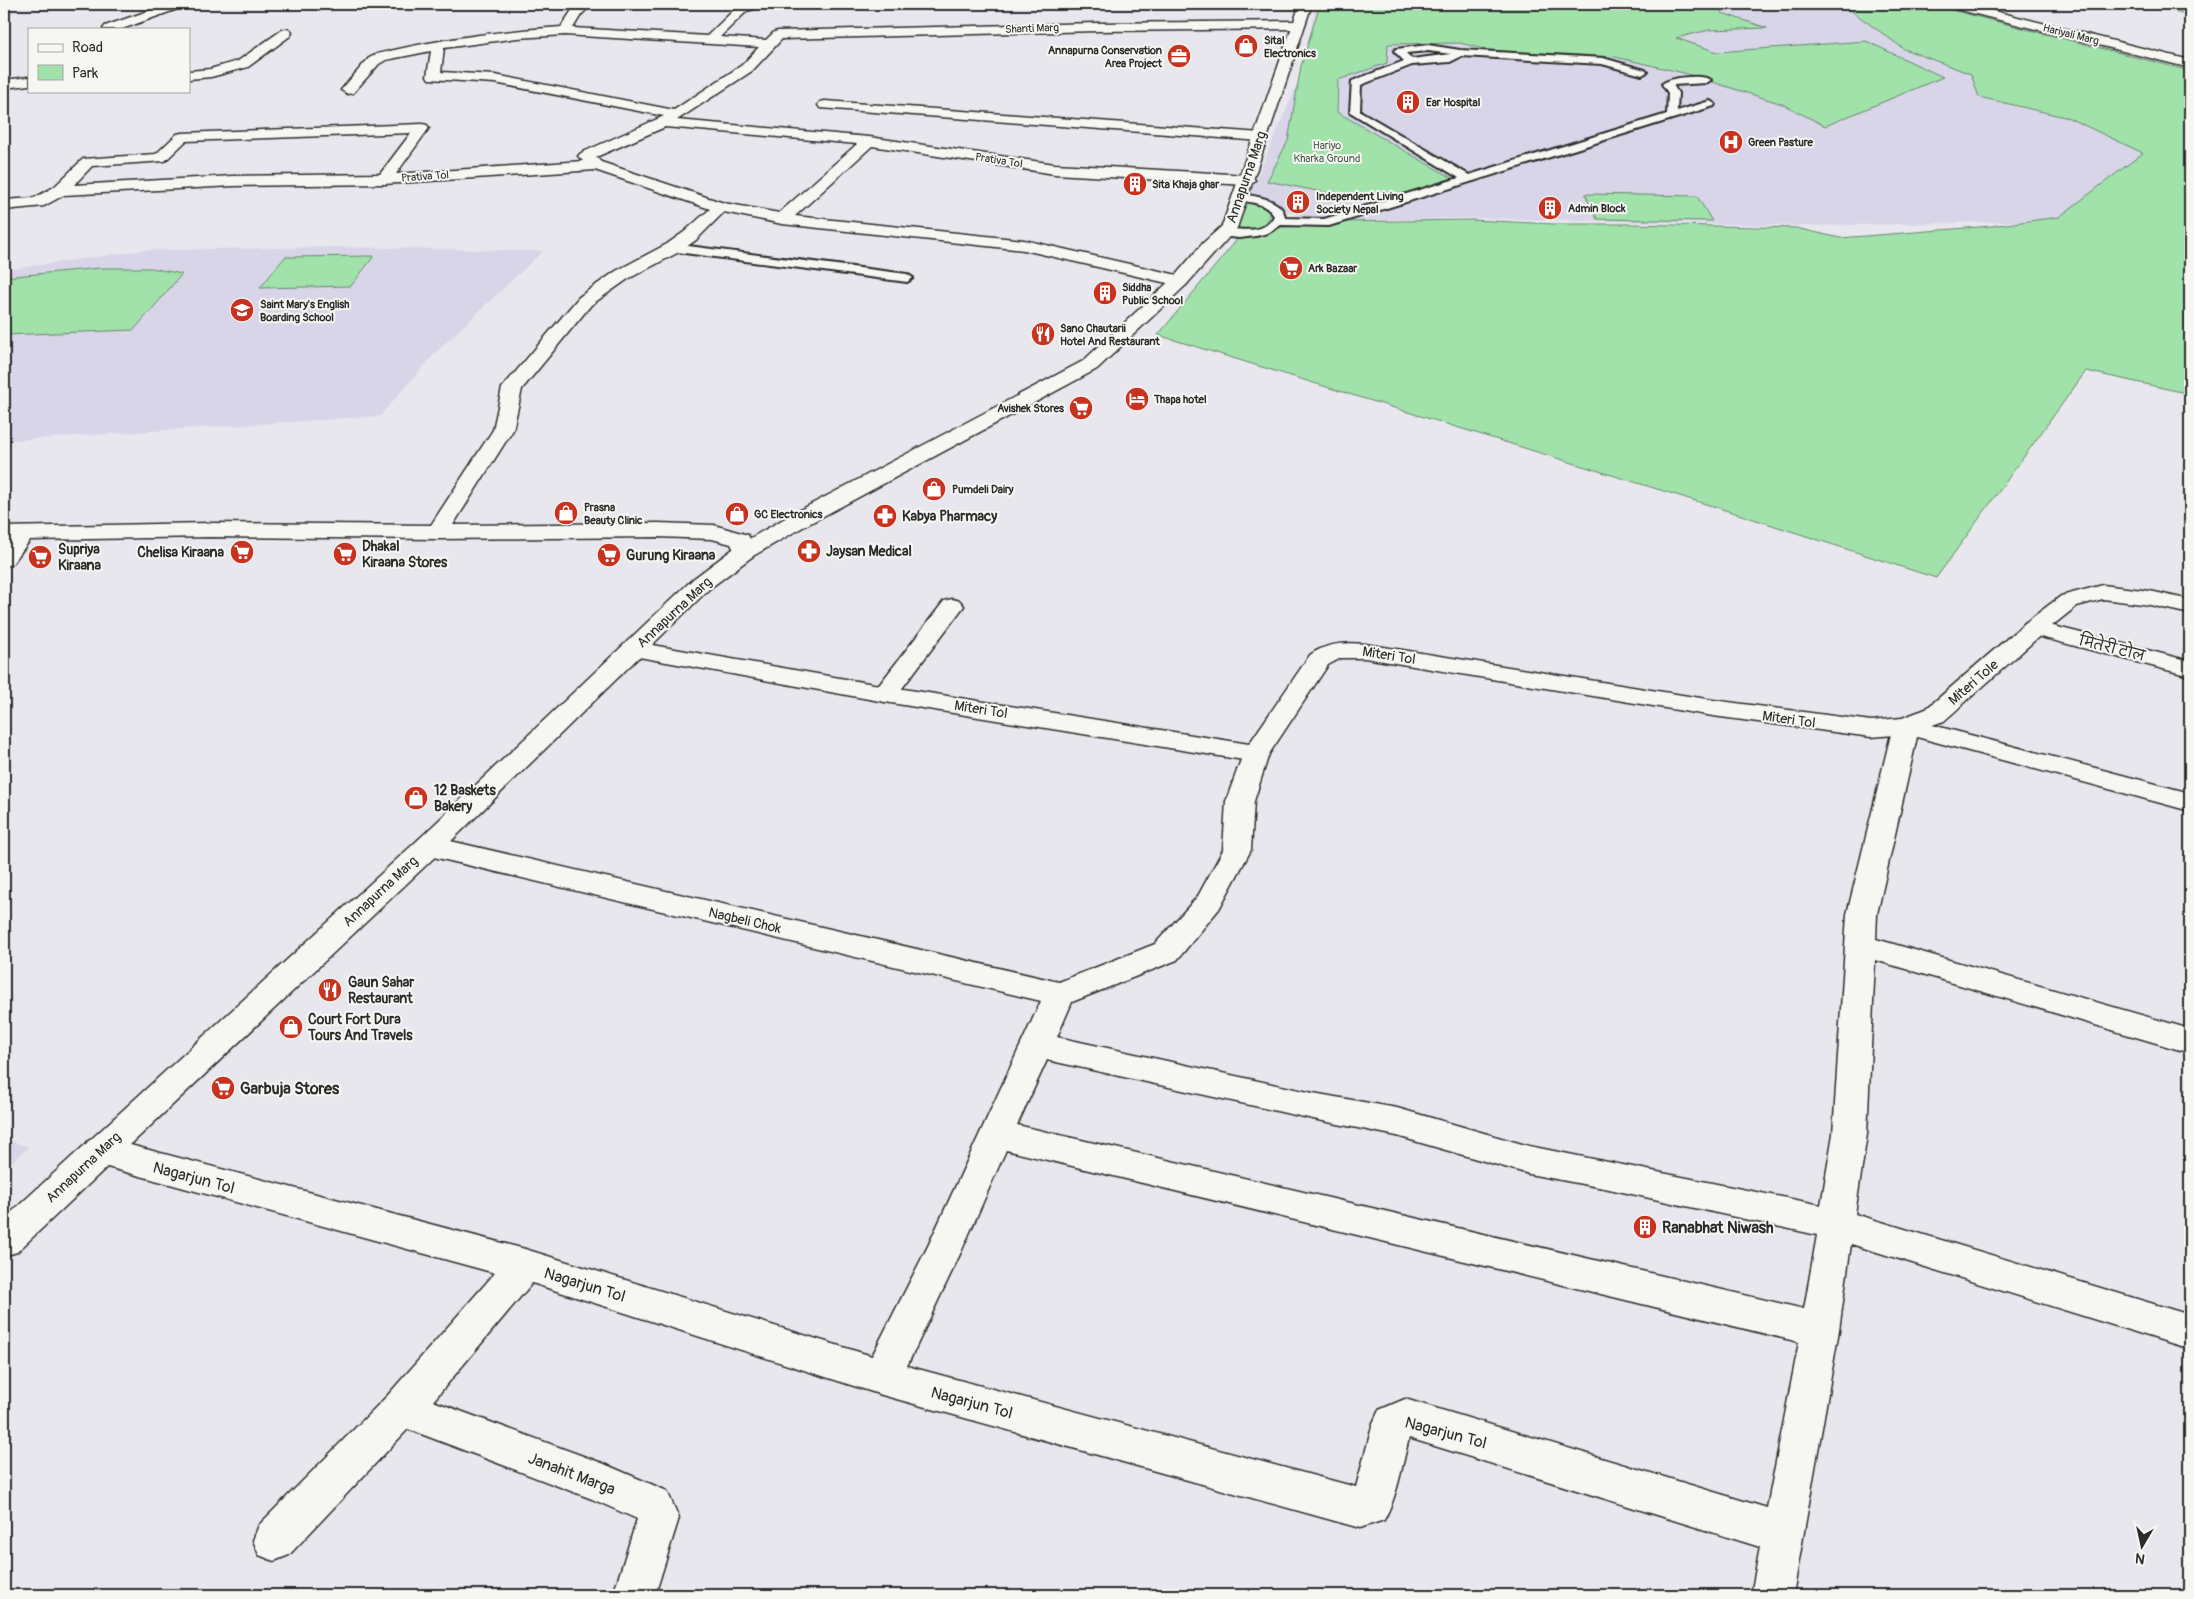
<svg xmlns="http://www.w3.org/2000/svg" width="2194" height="1599" viewBox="0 0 2194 1599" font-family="Pangolin,'Playpen Sans Deva',sans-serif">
<rect width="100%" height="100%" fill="#e8e7ee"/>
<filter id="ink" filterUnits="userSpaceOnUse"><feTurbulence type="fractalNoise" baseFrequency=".02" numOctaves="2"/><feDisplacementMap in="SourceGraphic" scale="10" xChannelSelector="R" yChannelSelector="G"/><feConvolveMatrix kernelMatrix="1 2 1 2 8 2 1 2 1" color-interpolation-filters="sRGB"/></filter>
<g filter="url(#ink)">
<path fill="#d8d5e9" d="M 1316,4 L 1919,4 L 2190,181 L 2058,221 L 1804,226 L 1475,218 L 1319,222 L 1248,198 L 1302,73 Z
M 339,247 L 543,251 L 437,351 L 380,416 L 4,441 L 4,270 L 144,250 Z
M 4,1139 L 29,1147 L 4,1169 Z"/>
<path fill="#a1e2ab" stroke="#66866b" d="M 1320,4 L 1717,4 L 1722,13 L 1767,28 L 1709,30 L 1676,38 L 1717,52 L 1866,41 L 1943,77 L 1825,126 L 1782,104 L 1684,73 L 1615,57 L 1487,50 L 1460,43 L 1388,44 L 1387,63 L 1338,80 L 1337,112 L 1452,178 L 1378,203 L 1267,181 L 1288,141 L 1301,66 Z
M 1775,4 L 1928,4 L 2190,71 L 2190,394 L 2086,371 L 1936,578 L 1738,514 L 1158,335 L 1245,230 L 1236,230 L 1246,202 C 1255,204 1266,206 1270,216 L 1266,223 L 1472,220 L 1553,224 L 1632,224 L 1796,228 L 1840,238 L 1991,226 L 2059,217 L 2143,153 L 2069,118 L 1979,97 L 1971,74 L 1904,49 L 1850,10 Z
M 2146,4 L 2190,4 L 2190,15 Z
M 1585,194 L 1697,196 L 1712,221 L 1597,219 Z
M 374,256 L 351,286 L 260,288 L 285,257 Z
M 100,268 L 151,268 L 182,274 L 134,330 L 4,335 L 4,277 Z"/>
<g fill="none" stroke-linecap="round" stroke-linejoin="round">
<g stroke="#2b2b2b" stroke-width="4">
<path id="lane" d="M 1428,45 L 1460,50 L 1603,58 L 1645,70 L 1647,72 L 1642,75 L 1602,64 L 1462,56 L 1450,62 L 1412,65 L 1361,85 L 1360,111 L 1469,175 L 1667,114 L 1668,93 L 1662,84 C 1670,77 1703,74 1711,80 L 1706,83 L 1673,85 L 1678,93 L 1677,111 L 1710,101 L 1715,104 L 1714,106 L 1329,226 L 1281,225 L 1268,233 L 1256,236 L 1239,238 L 1220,236 L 1218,233 C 1229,222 1261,241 1274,216 C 1266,202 1250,203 1236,199 L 1234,197 L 1236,195 L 1240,194 C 1255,196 1284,199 1285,218 L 1324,219 L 1459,178 L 1350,112 L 1352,81 L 1404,61 L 1394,51 L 1396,49 ZM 1428,51 L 1451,54 L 1412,59 L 1406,53 Z
M 673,244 L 907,274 L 913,278 L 907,282 L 669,251 L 667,248 L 669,245 Z"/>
</g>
<g stroke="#2b2b2b" stroke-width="3">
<path id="street" d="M 168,4 L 185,4 L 183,7 L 122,29 L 103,29 L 105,26 Z
M 579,4 L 592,4 L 581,15 L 573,28 L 707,36 L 739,5 L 762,4 L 760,7 L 747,11 L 720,37 L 766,40 L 774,32 L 778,31 L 1096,23 L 1298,21 L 1304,25 L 1298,29 L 1096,31 L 782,39 L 752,71 L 677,120 L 869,137 L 1055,164 L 1247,175 L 1252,177 L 1255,180 L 1252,183 L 1247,185 L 1055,174 L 872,146 L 795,216 L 1024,240 L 1186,277 L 1189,281 L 1186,285 L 1180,286 L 1024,250 L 782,224 L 724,212 L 696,240 L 679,252 L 628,279 L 591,305 L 522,389 L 513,430 L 453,525 L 658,523 L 714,525 L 748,535 L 756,551 L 753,556 L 745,558 L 737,556 L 731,544 L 712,539 L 658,537 L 438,539 L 209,537 L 30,540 L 12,564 L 4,566 L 4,544 L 6,541 L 4,541 L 4,527 L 209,523 L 431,525 L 493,430 L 502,388 L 579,297 L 616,271 L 667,244 L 684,232 L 710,209 L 595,170 L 384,184 L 233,186 L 64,195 L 44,206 L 4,210 L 4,200 L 34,198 L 54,187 L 83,159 L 156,154 L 177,134 L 182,133 L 422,124 L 427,125 L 429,128 L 396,174 L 583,161 L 578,156 L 581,153 L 664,116 L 495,83 L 429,79 L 427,76 L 431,51 L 386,60 L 379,64 L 353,93 L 348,94 L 341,90 L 369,58 L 377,54 C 437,39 499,31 561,27 L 572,10 ZM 565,35 L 759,47 L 742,65 L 674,110 L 495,75 L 441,72 L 444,48 L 517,38 ZM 665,127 L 857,144 L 779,213 L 724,203 L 601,162 L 596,157 ZM 411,133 L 380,174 L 233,176 L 74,185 L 92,166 L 165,161 L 186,141 Z
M 1946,4 L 1966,4 L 2190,60 L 2190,68 L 1948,7 Z
M 286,29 L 290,30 L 292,33 L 290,36 L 248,67 L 211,77 L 189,79 L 189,71 L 210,69 L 238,61 L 282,30 Z
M 29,77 L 29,85 L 4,88 L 4,80 Z
M 825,101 L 1261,133 L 1266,134 L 1268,137 L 1266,140 L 1261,141 L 820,108 L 818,105 L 820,102 Z
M 952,599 L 960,601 L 964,606 L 894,699 L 885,702 L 876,699 L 872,694 L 876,689 L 944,601 Z
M 2034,621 L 2190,661 L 2190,676 L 2025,633 L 2022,628 L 2025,623 Z
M 1906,718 L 2190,793 L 2190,811 L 1917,737 L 1877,914 L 1876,939 L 2190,1029 L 2190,1053 L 1875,960 L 1867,1134 L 1855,1214 L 2190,1315 L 2190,1349 L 1851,1244 L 1839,1330 L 1793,1595 L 1751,1595 L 1760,1547 L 1409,1438 C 1402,1465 1398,1495 1384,1520 L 1360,1528 L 882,1395 L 532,1283 L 433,1401 L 602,1463 L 667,1491 L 679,1518 L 655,1595 L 613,1595 L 637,1519 L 592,1499 L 408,1429 L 289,1555 L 274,1561 L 259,1555 L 253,1540 L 259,1525 L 388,1395 L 495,1273 L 100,1165 L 88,1161 L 83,1151 L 88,1141 L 100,1137 L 525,1249 L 872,1356 L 928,1246 L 1041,1001 L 429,856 L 419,853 L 415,846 L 419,839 L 429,836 L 1059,982 L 1155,944 L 1198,896 L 1223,850 L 1226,801 L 1243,754 L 1247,748 L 1256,746 L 1265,748 L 1269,754 L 1254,801 L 1251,850 L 1219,909 L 1177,960 L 1072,1002 L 1057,1037 L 1313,1093 L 1397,1108 L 1529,1146 L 1821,1205 L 1833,1134 L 1847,914 L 1893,726 L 1897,720 ZM 1047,1060 L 1313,1119 L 1397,1136 L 1529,1174 L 1609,1189 L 1817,1235 L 1804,1309 L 1017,1125 ZM 1006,1150 L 1799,1342 L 1767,1508 L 1405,1399 L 1379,1410 L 1373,1423 L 1356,1487 L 907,1366 L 961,1252 Z"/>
</g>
<g stroke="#2b2b2b" stroke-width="3">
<path id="secondary" d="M 1300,4 L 1312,4 L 1237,228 L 1186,285 L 1097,369 L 803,527 L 753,556 L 709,589 L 652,645 L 885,686 L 1249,744 L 1310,655 C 1326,643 1346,642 1365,644 L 1713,700 L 1871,721 L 1902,718 L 1926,709 L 2025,623 L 2061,596 L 2103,585 L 2150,591 L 2190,600 L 2190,614 L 2150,605 L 2103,599 L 2077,606 L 2043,633 L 1944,721 L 1906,734 L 1871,737 L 1713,716 L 1365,658 L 1341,658 L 1328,665 L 1265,760 L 1256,762 L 885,702 L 639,657 L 439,853 L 17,1252 L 4,1256 L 4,1219 L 419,839 L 693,579 L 737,546 L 787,517 L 1083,361 L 1174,277 L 1203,243 L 1222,226 Z"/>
</g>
<use href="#lane" fill="#f6f6f2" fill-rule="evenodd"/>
<use href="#street" fill="#f6f6f2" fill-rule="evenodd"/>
<use href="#secondary" fill="#f6f6f2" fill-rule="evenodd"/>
</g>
</g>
<defs>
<g id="shop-disc" transform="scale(1.25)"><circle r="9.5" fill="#c8321e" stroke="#f6f6f2"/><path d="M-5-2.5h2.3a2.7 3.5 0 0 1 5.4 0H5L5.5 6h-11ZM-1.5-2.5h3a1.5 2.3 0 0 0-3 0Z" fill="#fff"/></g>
<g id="office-disc" transform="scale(1.25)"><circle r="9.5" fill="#c8321e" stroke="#f6f6f2"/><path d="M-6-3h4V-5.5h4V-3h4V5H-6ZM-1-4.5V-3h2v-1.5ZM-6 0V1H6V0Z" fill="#fff"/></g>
<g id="building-disc" transform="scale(1.25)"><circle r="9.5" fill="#c8321e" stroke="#f6f6f2"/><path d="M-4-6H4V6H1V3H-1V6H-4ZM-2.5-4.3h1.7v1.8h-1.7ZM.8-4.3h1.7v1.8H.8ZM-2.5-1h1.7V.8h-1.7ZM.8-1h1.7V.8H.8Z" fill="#fff"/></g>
<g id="hospital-disc" transform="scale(1.25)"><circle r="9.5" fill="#c8321e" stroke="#f6f6f2"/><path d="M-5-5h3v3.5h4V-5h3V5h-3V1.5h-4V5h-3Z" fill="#fff"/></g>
<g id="supermarket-disc" transform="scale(1.25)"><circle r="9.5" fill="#c8321e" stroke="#f6f6f2"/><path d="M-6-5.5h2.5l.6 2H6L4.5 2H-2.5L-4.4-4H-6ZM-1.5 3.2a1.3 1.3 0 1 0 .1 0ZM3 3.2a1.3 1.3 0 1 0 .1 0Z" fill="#fff"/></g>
<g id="school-disc" transform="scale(1.25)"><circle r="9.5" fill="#c8321e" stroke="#f6f6f2"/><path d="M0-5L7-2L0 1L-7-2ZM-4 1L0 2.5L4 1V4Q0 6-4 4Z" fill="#fff"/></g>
<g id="restaurant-disc" transform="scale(1.25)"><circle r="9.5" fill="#c8321e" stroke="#f6f6f2"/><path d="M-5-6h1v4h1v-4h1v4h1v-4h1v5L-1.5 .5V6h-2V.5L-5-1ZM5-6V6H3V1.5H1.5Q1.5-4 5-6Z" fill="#fff"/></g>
<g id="hotel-disc" transform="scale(1.25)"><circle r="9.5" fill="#c8321e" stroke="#f6f6f2"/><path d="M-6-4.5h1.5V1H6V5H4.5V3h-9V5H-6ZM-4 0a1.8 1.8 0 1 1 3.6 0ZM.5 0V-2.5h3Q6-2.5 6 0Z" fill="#fff"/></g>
<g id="pharmacy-disc" transform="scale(1.25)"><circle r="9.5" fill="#c8321e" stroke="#f6f6f2"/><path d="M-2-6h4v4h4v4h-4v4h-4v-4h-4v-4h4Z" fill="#fff"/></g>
</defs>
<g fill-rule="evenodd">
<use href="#shop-disc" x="1246" y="46"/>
<use href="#office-disc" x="1179" y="56"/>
<use href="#building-disc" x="1408" y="102"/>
<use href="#hospital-disc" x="1731" y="142"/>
<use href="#building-disc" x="1135" y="184"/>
<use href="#building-disc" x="1298" y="202"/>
<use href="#building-disc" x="1550" y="208"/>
<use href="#supermarket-disc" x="1291" y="268"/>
<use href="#building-disc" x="1105" y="293"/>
<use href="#school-disc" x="242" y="310"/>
<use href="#restaurant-disc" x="1043" y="334"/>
<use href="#hotel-disc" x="1137" y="399"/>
<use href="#supermarket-disc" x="1081" y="408"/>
<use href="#shop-disc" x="934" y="489"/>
<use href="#shop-disc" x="566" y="513"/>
<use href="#shop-disc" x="737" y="514"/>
<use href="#pharmacy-disc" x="885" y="516"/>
<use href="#pharmacy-disc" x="809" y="551"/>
<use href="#supermarket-disc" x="242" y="552"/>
<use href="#supermarket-disc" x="345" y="554"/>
<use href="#supermarket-disc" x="609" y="555"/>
<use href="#supermarket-disc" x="40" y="557"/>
<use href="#shop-disc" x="416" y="798"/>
<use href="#restaurant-disc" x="330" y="990"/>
<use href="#shop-disc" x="291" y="1027"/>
<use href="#supermarket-disc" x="223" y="1088"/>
<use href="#building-disc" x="1645" y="1227"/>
</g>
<g text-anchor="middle" stroke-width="4" stroke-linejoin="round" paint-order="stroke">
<g font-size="11" fill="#2b2b2b" stroke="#f6f6f2">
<text transform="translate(1032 28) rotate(-2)" y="4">Shanti Marg</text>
<text transform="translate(2071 34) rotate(14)" y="4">Hariyali Marg</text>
<text transform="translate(999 160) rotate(9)" y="4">Prativa Tol</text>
<text transform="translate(425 176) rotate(-4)" y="4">Prativa Tol</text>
</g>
<g font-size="11" font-weight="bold" fill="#2b2b2b" stroke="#f6f6f2" text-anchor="start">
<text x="1264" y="44">Sital<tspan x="1264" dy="13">Electronics</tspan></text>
<text x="1162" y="54" text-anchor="end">Annapurna Conservation<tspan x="1162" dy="13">Area Project</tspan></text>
<text x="1426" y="106">Ear Hospital</text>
<text x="1748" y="146">Green Pasture</text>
<text x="1152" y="188">Sita Khaja ghar</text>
<text x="1316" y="200">Independent Living<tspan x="1316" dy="13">Society Nepal</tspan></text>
<text x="1568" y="212">Admin Block</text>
<text x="1308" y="272">Ark Bazaar</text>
<text x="1122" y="291">Siddha<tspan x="1122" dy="13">Public School</tspan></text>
<text x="260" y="308">Saint Mary's English<tspan x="260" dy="13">Boarding School</tspan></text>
<text x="1060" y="332">Sano Chautarii<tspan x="1060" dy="13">Hotel And Restaurant</tspan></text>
<text x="1154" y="403">Thapa hotel</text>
<text x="1064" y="412" text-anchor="end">Avishek Stores</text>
<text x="952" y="493">Pumdeli Dairy</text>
<text x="584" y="511">Prasna<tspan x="584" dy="13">Beauty Clinic</tspan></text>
<text x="754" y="518">GC Electronics</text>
</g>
<g font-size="11" fill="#48594b" stroke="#f6f6f2">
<text x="1327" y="149">Hariyo<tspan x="1327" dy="13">Kharka Ground</tspan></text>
</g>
<g font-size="14" fill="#2b2b2b" stroke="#f6f6f2">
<text transform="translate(1246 177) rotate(-71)" y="5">Annapurna Marg</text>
<text transform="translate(674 612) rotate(-43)" y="5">Annapurna Marg</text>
<text transform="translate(2112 648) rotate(14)" y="5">मितेरी टोल</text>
<text transform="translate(1389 655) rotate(9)" y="5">Miteri Tol</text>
<text transform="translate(1973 682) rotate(-41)" y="5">Miteri Tole</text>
<text transform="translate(981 709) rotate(9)" y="5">Miteri Tol</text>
<text transform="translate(1789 719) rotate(8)" y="5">Miteri Tol</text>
<text transform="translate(380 891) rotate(-43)" y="5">Annapurna Marg</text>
<text transform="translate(745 920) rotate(13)" y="5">Nagbeli Chok</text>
<text transform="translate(83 1167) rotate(-43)" y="5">Annapurna Marg</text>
</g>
<g font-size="14" font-weight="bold" fill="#2b2b2b" stroke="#f6f6f2" text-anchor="start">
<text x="902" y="521">Kabya Pharmacy</text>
<text x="362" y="551">Dhakal<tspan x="362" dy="16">Kiraana Stores</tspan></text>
<text x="58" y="554">Supriya<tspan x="58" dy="16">Kiraana</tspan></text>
<text x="826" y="556">Jaysan Medical</text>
<text x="224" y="557" text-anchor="end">Chelisa Kiraana</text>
<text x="626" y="560">Gurung Kiraana</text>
<text x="434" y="795">12 Baskets<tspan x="434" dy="16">Bakery</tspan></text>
<text x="348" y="987">Gaun Sahar<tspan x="348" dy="16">Restaurant</tspan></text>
<text x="308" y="1024">Court Fort Dura<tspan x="308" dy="16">Tours And Travels</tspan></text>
</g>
<g font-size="16" font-weight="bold" fill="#2b2b2b" stroke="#f6f6f2" text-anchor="start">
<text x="240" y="1094">Garbuja Stores</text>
<text x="1662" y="1233">Ranabhat Niwash</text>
</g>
<g font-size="16" fill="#2b2b2b" stroke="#f6f6f2">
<text transform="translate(194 1177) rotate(15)" y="6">Nagarjun Tol</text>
<text transform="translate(585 1284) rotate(17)" y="6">Nagarjun Tol</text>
<text transform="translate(972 1402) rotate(15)" y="6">Nagarjun Tol</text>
<text transform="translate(1446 1432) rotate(15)" y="6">Nagarjun Tol</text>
<text transform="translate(572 1473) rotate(21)" y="6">Janahit Marga</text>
</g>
</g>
<rect width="2194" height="1599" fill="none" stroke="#f6f6f2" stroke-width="20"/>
<rect x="10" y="10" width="2174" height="1579" fill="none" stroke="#2b2b2b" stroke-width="2" filter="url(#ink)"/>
<rect x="28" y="28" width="162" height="65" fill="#f6f6f2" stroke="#a5a5a2"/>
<rect x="38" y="44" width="25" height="8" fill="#f6f6f2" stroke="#a5a5a2"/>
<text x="72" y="52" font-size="15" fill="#2b2b2b">Road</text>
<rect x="38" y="65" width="25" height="15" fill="#a1e2ab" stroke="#a5a5a2"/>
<text x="72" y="78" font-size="15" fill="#2b2b2b">Park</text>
<g transform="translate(2142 1546) rotate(189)" stroke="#f6f6f2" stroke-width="4" paint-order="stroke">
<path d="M0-4L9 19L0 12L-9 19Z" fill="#2b2b2b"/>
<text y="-8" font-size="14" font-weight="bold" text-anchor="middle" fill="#2b2b2b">N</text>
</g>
</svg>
